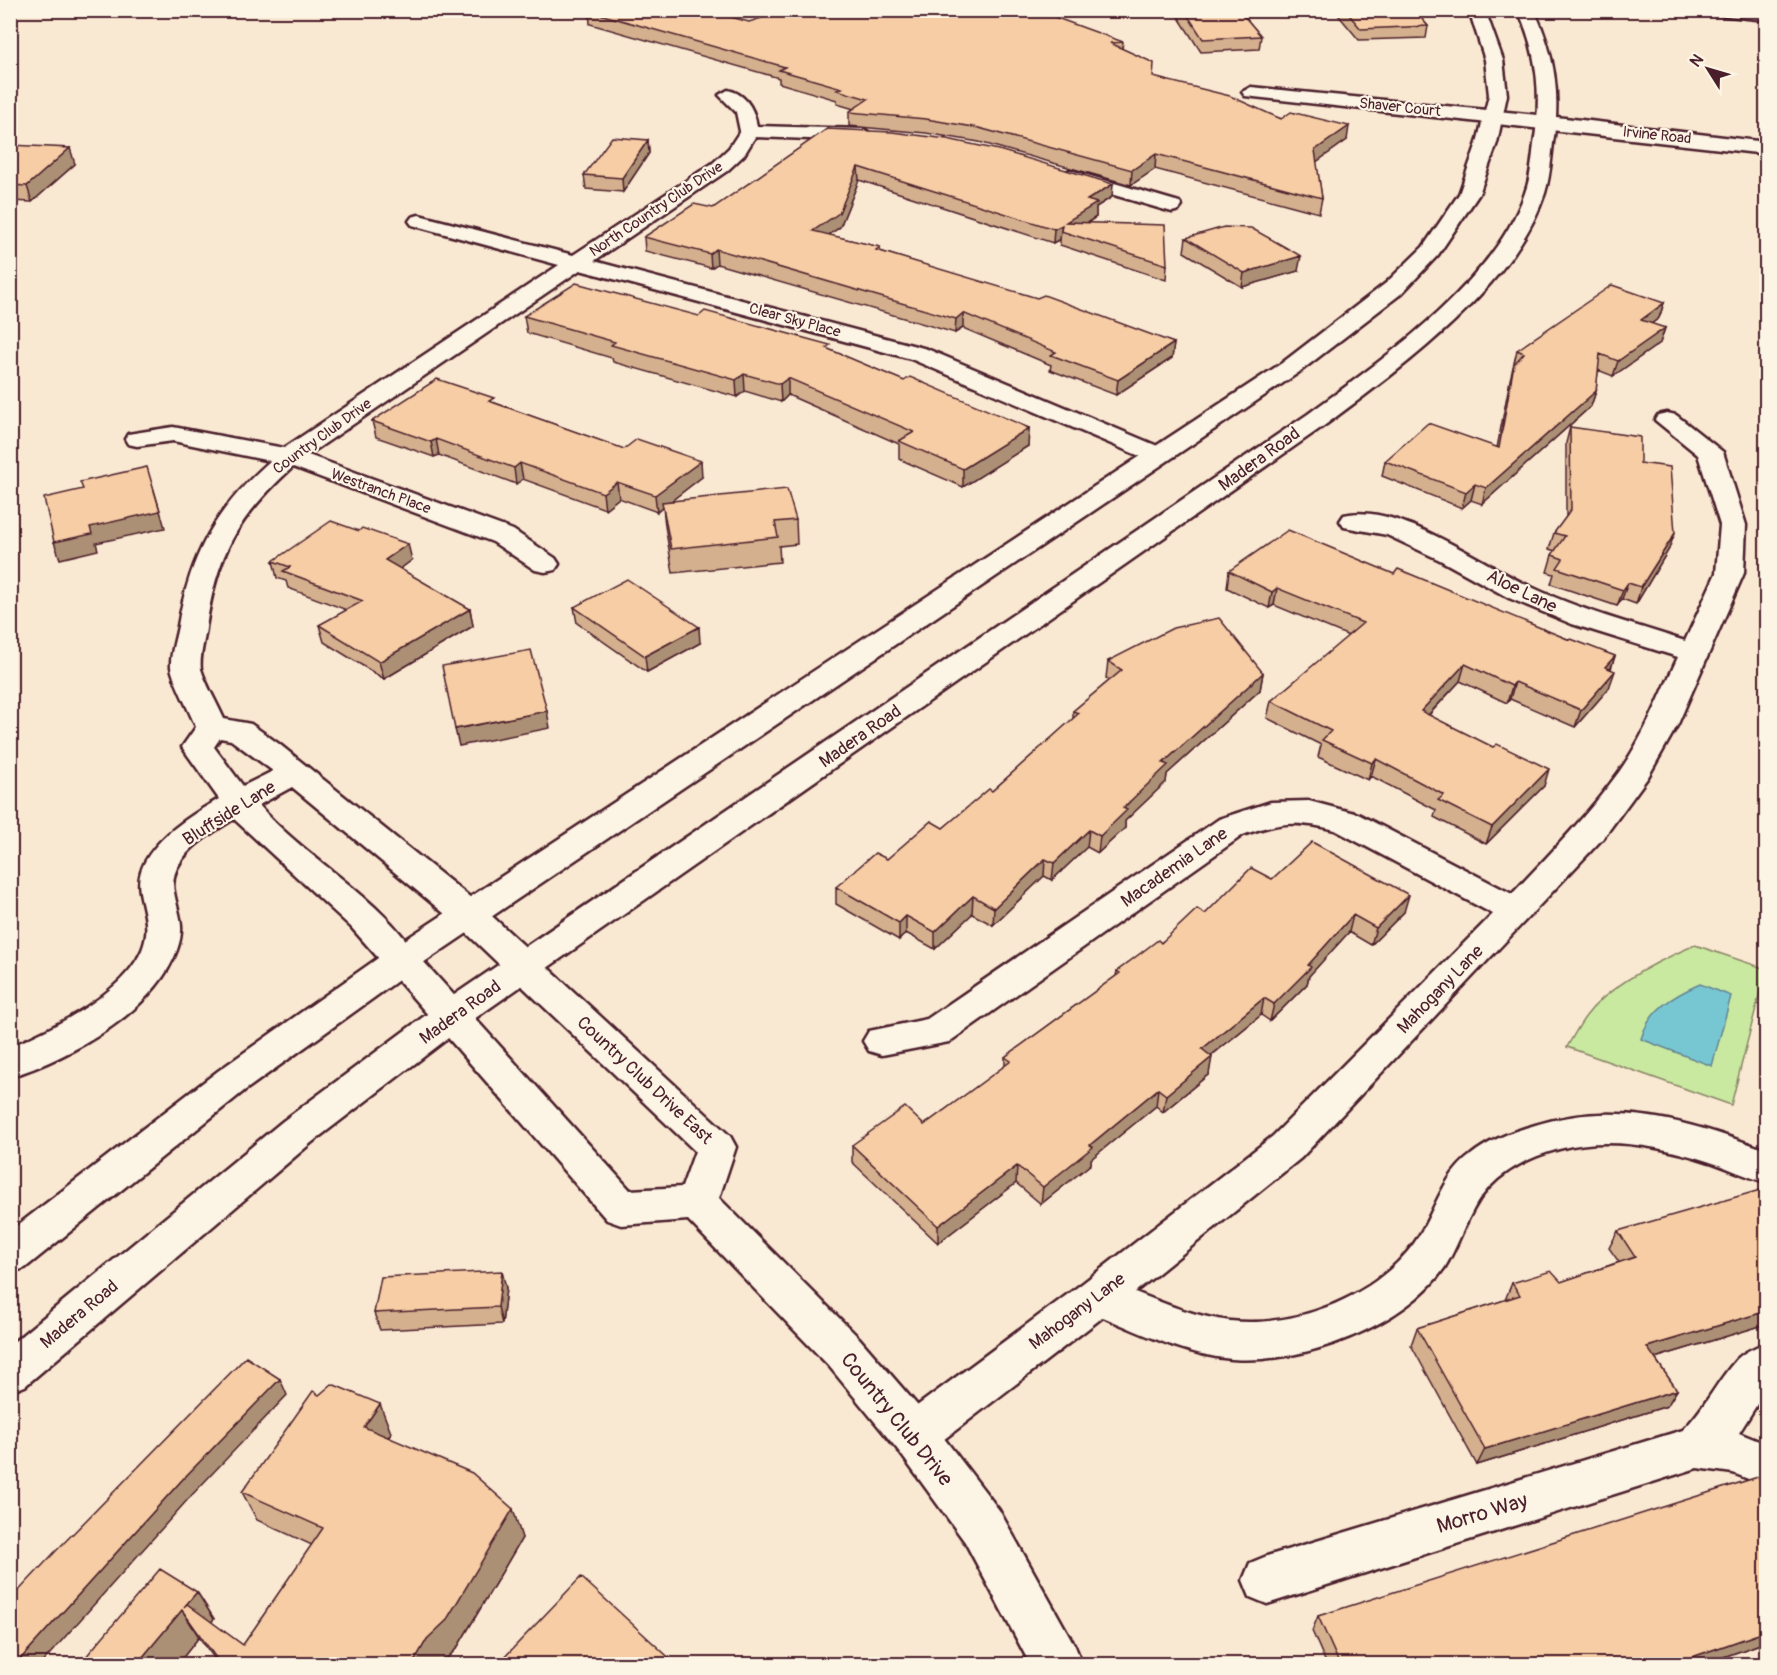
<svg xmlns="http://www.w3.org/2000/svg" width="1777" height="1675" viewBox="0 0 1777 1675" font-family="Pangolin,sans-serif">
<rect width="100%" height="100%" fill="#fae9d2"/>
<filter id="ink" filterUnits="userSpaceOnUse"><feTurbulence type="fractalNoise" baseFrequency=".0167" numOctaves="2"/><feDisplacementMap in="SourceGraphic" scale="12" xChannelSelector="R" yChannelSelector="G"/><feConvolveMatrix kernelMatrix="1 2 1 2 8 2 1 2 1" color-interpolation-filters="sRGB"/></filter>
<g filter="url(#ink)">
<path fill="#c9e9a1" stroke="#8a8466" stroke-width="1.5" d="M 1695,945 L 1766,969 L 1731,1105 L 1567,1047 C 1573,1037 1579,1025 1586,1016 C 1609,985 1660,960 1695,945 Z"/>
<path fill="#77c7d3" stroke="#658490" stroke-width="1.5" d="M 1700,984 L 1731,996 L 1712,1066 L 1641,1039 C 1649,1010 1673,996 1700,984 Z"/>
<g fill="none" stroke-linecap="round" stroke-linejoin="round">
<g stroke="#4a1f2b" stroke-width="5">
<path id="service" d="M 1695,10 L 1766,14 L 1766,20 L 1700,13 Z"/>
</g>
<g stroke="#4a1f2b" stroke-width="5">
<path id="minor" d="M 1251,87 L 1548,116 L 1766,142 L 1766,154 L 1245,96 L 1242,92 Z
M 728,90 C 746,94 754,109 757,126 L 864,129 L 873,135 L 864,141 L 755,137 L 744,155 L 727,171 L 594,261 L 927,349 L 1167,450 L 1171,455 L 1167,460 L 1158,463 L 1149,460 L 911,359 L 580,270 L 308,455 L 513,530 L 555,558 L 559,564 L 555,570 L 545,572 L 535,570 L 493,542 L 293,467 C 237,518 217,553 206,628 C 205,639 199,657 201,669 C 206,685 217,703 224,719 L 251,724 L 279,744 L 481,906 L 486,915 L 481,924 L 469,927 L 457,924 L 292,787 L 259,805 C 303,858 385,899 419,960 L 414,969 L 401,973 L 388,969 L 351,927 L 234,819 C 210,834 167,857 174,892 C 178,915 186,925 177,950 C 155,1011 70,1058 10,1077 L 10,1047 C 52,1029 123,994 142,950 C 151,928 144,914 140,892 C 132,851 189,816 219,799 L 182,747 L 196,727 C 190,712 173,680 171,667 C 170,655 176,638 178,626 C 190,554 216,509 270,461 L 173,441 L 137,446 L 128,444 L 125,439 L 128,434 L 173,427 L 284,448 L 559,265 L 412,225 L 409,221 L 412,217 L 419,215 L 573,255 L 713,163 L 729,148 L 740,131 L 736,112 L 719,95 ZM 220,738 L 231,740 L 273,771 L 243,786 L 214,747 Z
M 1070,170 L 1179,202 L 1182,206 L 1179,210 L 1172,212 L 1063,180 L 1060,176 Z
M 1667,413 L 1676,415 L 1723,452 L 1746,525 L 1744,573 L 1678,724 L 1648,777 L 1604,837 L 1301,1158 L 1135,1292 C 1165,1304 1197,1317 1230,1321 C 1296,1328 1376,1297 1415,1242 C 1435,1213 1441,1177 1471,1155 C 1488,1141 1511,1132 1532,1126 C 1616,1099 1687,1121 1766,1150 L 1766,1182 C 1746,1177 1727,1167 1707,1161 C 1660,1146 1607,1136 1559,1149 C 1524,1158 1490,1177 1473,1210 C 1463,1228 1456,1249 1445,1267 C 1405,1326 1301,1365 1232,1359 C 1187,1355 1143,1334 1103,1317 L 930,1450 L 914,1456 L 898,1450 L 891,1435 L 898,1420 L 1083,1283 L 1273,1136 L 1493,914 L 1335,830 C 1298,820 1278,822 1243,835 L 949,1042 L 882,1055 L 869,1051 L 863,1041 L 869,1031 L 927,1019 L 1219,819 L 1271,802 L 1309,801 L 1358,814 L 1512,894 C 1549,855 1587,816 1619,772 C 1644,737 1660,696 1678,657 L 1572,624 L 1509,598 L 1440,560 L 1387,535 L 1344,527 L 1340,521 L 1344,515 C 1397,502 1482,564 1529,586 C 1579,610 1633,624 1685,641 L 1716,573 L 1720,525 L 1698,455 L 1655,420 L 1658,415 Z
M 1766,1343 L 1766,1390 L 1739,1433 L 1766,1444 L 1766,1486 L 1733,1473 L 1697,1468 L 1267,1604 L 1250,1597 L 1243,1580 L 1250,1563 L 1267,1556 L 1683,1430 C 1705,1408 1717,1381 1737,1359 C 1745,1351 1756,1347 1766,1343 Z"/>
</g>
<g stroke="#4a1f2b" stroke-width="5">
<path id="tertiary" d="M 469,903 L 481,906 L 730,1136 L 736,1147 L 719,1198 L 859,1338 L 930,1420 L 999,1510 L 1075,1646 L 1082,1664 L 1030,1664 L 965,1542 L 898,1450 L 829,1366 L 688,1220 L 621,1225 L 607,1220 L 388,969 L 383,960 L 388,951 L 401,947 L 414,951 L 630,1190 L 682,1187 L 695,1151 L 457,924 L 452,915 L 457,906 Z"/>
</g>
<g stroke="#4a1f2b" stroke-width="5">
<path id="secondary" d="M 1469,10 L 1485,10 L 1503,60 L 1507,95 L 1497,143 L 1479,194 L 1438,255 L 1402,293 L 1298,373 L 414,969 L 244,1091 L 25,1268 L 10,1273 L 10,1231 L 218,1071 L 388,951 L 1282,363 L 1386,283 L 1423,247 L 1459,194 L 1477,143 L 1489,95 L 1485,60 Z
M 1518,10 L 1534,10 C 1555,54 1561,96 1553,143 C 1551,160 1550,177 1545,193 C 1514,287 1402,368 1325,425 L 464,1026 L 311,1143 L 25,1386 L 10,1392 L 10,1345 L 283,1121 L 438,1006 L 1308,414 C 1382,360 1494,283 1525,193 C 1531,177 1532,160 1534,144 C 1542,96 1538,54 1518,10 Z"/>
</g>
<use href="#service" fill="#fcf5e5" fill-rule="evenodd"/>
<use href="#minor" fill="#fcf5e5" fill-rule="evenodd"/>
<use href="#tertiary" fill="#fcf5e5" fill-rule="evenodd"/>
<use href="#secondary" fill="#fcf5e5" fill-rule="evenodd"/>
</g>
<path fill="#d4b08e" stroke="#4a1f2b" stroke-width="1.5" d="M 589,10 L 749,22 L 1123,42 L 1122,49 L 1153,77 L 1347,140 L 1316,162 L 1322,198 L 1319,213 L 1155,169 L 1131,185 L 979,142 L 926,133 L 849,126 L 849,112 L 854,109 L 837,104 L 837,100 L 779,83 L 779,78 L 590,24 Z
M 1174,10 L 1239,10 L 1261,36 L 1259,49 L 1201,52 Z
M 1334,10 L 1414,10 L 1428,26 L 1426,38 L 1359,40 Z
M 827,129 L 1112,197 L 1096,207 L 1096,217 L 1087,223 L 1167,265 L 1166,280 L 1060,245 L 1060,239 L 1053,243 L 859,180 L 840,227 L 829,235 L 880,247 L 880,251 L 1174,343 L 1172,358 L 1116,395 L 1050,370 L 1051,365 L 963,328 L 955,333 L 717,264 L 711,268 L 645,251 L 644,237 L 713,208 Z
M 648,140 L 649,153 L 623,192 L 586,189 L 584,175 Z
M 10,145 L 75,164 L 32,202 L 10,201 Z
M 1186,238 L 1298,271 L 1242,287 L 1184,252 Z
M 1664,303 L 1659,318 L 1651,324 L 1665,328 L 1660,343 L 1613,376 L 1598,370 L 1596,391 L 1591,406 L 1482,504 L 1471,500 L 1462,508 L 1382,476 L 1385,461 L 1497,448 L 1510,380 L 1517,350 Z
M 524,316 L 830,350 L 904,381 L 1029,428 L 1028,446 L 963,487 L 899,459 L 899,444 L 788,395 L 781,402 L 745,391 L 737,397 L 613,362 L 612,358 L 527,333 Z
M 495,403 L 702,477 L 671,501 L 796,520 L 797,544 L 779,546 L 780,562 L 673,573 L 665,526 L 663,507 L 657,512 L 619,498 L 605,509 L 523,479 L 516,484 L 439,455 L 434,457 L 376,437 L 372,421 Z
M 1570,427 L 1640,463 L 1669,549 L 1636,604 L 1622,599 L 1617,606 L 1551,584 L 1554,574 L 1547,572 L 1552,555 L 1555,551 L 1549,549 L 1554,533 L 1566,517 L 1566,443 Z
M 412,560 L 400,569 L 470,609 L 473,626 L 384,679 L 324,642 L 319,625 L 347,610 L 288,588 L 286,581 L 277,578 L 273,561 Z
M 1229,571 L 1394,574 L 1570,640 L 1615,656 L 1611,669 L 1609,688 L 1575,727 L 1510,699 L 1507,703 L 1460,681 L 1429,715 L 1544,786 L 1486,844 L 1434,817 L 1436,810 L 1371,776 L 1368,780 L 1318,757 L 1321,745 L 1267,718 L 1271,701 L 1349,636 L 1274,605 L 1269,608 L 1227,588 Z
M 574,607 L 700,643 L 647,672 L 577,623 Z
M 1108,661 L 1263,673 L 1260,690 L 1167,774 L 1166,782 L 1125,821 L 1125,828 L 1098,853 L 1087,847 L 1052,880 L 1044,876 L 993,925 L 972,914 L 935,949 L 906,933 L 899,940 L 836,904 L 836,887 L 943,828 L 992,791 L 1073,719 L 1073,711 L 1110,680 L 1106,678 Z
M 1272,879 L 1404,912 L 1371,945 L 1349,932 L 1309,976 L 1307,984 L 1270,1021 L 1261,1015 L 1211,1056 L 1209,1074 L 1163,1112 L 1156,1106 L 1091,1159 L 1091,1164 L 1041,1204 L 1016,1183 L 938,1243 L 852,1162 L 852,1145 L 924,1125 L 1005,1066 L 1005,1057 L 1116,976 L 1117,971 L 1205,914 Z
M 1618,1231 L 1767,1324 L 1655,1358 L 1677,1390 L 1667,1406 L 1477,1465 L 1411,1345 L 1417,1328 L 1505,1300 L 1512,1283 L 1561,1282 L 1619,1262 L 1609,1248 Z
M 506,1288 L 502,1324 L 380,1330 L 374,1313 Z
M 319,1395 L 391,1433 L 389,1437 L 522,1538 L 457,1648 L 440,1665 L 219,1665 L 199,1637 L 177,1665 L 79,1665 L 197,1592 L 214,1619 L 211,1622 L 243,1645 L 312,1545 L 257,1520 L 242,1492 Z
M 1767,1489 L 1767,1655 L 1760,1644 L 1701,1665 L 1327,1665 L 1312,1631 L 1318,1616 Z"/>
<path fill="#ac9074" stroke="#4a1f2b" stroke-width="1.5" d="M 1349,126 L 1347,140 L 1312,165 L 1315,150 Z
M 648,140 L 649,153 L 623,192 L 622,178 Z
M 70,148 L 75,164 L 32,202 L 27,186 Z
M 1156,154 L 1155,169 L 1131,185 L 1132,170 Z
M 858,167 L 859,180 L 840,227 L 814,245 L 813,231 Z
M 1113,184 L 1112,197 L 1096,207 L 1096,217 L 1069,234 L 1066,222 L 1087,200 Z
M 1062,225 L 1060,239 L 1053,243 L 1054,229 Z
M 716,249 L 717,264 L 711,268 L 710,254 Z
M 1301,256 L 1298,271 L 1242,287 L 1244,273 Z
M 1664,303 L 1659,318 L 1636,335 L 1641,320 Z
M 963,313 L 963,328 L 955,333 L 956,319 Z
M 1665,328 L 1660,343 L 1613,376 L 1618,361 Z
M 1174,343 L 1172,358 L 1116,395 L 1118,380 Z
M 744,374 L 745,391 L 737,397 L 736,380 Z
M 788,378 L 788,395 L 781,402 L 780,384 Z
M 1596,391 L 1591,406 L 1482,504 L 1486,488 Z
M 1029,428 L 1028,446 L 963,487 L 963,469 Z
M 436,439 L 439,455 L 434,457 L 431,442 Z
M 701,461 L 702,477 L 657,512 L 655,495 Z
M 520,463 L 523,479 L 516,484 L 514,468 Z
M 617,482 L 619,498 L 605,509 L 603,493 Z
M 152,483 L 165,528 L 96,543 L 98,550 L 60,559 L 54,542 L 90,527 Z
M 1475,484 L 1471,500 L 1462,508 L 1466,492 Z
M 1675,533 L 1669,549 L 1636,604 L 1641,587 Z
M 408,544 L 412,560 L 389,577 L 385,560 Z
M 1628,583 L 1622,599 L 1617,606 L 1623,590 Z
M 1277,588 L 1274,605 L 1269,608 L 1272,592 Z
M 470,609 L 473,626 L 384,679 L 379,662 Z
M 699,627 L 700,643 L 647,672 L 645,656 Z
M 1615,656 L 1609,673 L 1605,667 Z
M 1465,664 L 1460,681 L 1416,728 L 1421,711 Z
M 1615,671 L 1609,688 L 1575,727 L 1581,710 Z
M 1263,673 L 1260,690 L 1167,774 L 1166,782 L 1125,821 L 1125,828 L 1098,853 L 1100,836 L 1163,763 Z
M 1515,682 L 1510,699 L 1507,703 L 1512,686 Z
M 547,711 L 550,728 L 459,746 L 455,729 Z
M 1376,759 L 1371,776 L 1368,780 L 1372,763 Z
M 1549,769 L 1544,786 L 1486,844 L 1492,827 Z
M 1089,830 L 1087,847 L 1052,880 L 1054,863 Z
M 1045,859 L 1044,876 L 993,925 L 994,908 Z
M 1409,895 L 1404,912 L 1371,945 L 1376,928 Z
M 973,896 L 972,914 L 935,949 L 935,932 Z
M 1353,915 L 1349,932 L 1309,976 L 1307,984 L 1270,1021 L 1274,1004 L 1308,965 Z
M 906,916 L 906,933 L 899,940 L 899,923 Z
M 1264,998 L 1261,1015 L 1198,1066 L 1202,1049 Z
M 1212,1057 L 1209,1074 L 1163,1112 L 1166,1095 Z
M 1158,1089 L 1156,1106 L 1091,1159 L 1091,1164 L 1041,1204 L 1043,1187 L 1090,1145 Z
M 1017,1166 L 1016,1183 L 938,1243 L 938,1226 Z
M 502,1271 L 506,1288 L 502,1324 L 498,1307 Z
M 1767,1311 L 1767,1324 L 1638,1363 L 1647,1347 Z
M 280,1379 L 287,1395 L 190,1497 L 40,1665 L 15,1665 L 181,1481 Z
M 1677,1390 L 1667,1406 L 1477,1465 L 1485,1449 Z
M 380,1404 L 391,1433 L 376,1456 L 364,1427 Z
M 513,1509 L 522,1538 L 457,1648 L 440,1665 L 412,1665 L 427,1639 Z
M 197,1592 L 214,1619 L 201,1634 L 184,1607 Z
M 182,1610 L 199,1637 L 177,1665 L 136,1665 Z
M 1767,1631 L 1767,1636 L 1760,1644 L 1701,1665 L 1669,1665 Z"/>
<path fill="#f6cda5" stroke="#4a1f2b" stroke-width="1.5" d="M 706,10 L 749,22 L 787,10 L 1035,10 L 1123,42 L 1110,43 L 1154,63 L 1153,77 L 1230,96 L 1281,119 L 1291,112 L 1349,126 L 1315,150 L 1322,198 L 1156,154 L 1132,170 L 979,128 L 926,119 L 849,112 L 868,99 L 837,90 L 842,88 L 779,70 L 785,67 L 589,11 Z
M 1184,10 L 1239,10 L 1261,36 L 1203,39 Z
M 1345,10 L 1414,10 L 1428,26 L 1361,29 Z
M 827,129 L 892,132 L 947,139 L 999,150 L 1113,184 L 1087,200 L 1097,203 L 1066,222 L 1165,225 L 1167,265 L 1061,231 L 1062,225 L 1054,229 L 858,167 L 839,213 L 813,231 L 880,247 L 876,250 L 1037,298 L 1044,295 L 1174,343 L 1118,380 L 1051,355 L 1056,352 L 963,313 L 956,319 L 716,249 L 710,254 L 644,237 L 694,204 L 713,208 Z
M 612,137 L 648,140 L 622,178 L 584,175 Z
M 10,145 L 70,148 L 27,186 L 10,185 Z
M 1224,227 L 1251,228 L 1301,256 L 1244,273 L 1186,238 Z
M 576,283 L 699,316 L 705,311 L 830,345 L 826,348 L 904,381 L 910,377 L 1029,428 L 963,469 L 899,441 L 914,432 L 788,378 L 780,384 L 744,374 L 736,380 L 611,345 L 615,342 L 524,316 Z
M 1612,285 L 1664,303 L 1641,320 L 1665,328 L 1618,361 L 1600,354 L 1596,391 L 1486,488 L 1475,484 L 1466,492 L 1385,461 L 1428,423 L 1499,448 L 1514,364 L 1524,353 L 1517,350 Z
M 437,379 L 494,398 L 489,401 L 624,449 L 637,439 L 701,461 L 655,495 L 617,482 L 603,493 L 520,463 L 514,468 L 436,439 L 431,442 L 372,421 Z
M 1570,427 L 1640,437 L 1640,463 L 1670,467 L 1675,533 L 1641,587 L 1628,583 L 1623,590 L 1557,568 L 1563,559 L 1552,555 L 1565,536 L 1554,533 L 1571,510 Z
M 147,467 L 160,511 L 90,527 L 92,534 L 54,542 L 44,498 L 83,489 L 80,482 Z
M 787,489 L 796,520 L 775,522 L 778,537 L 671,549 L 662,502 Z
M 331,521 L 359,531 L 362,528 L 408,544 L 385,560 L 470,609 L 379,662 L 319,625 L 363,601 L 283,571 L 290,567 L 273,561 Z
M 1288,530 L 1394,574 L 1398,569 L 1570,640 L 1571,639 L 1615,656 L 1605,667 L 1615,671 L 1581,710 L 1515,682 L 1512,686 L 1465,664 L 1421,711 L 1493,747 L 1497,744 L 1549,769 L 1492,827 L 1438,800 L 1444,795 L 1376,759 L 1372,763 L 1322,740 L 1331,731 L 1271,701 L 1363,623 L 1277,588 L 1272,592 L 1229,571 Z
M 627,579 L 699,627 L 645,656 L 574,607 Z
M 1219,618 L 1263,673 L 1163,763 L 1168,765 L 1123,808 L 1127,810 L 1100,836 L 1089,830 L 1054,863 L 1045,859 L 994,908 L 973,896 L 935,932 L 906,916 L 899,923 L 836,887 L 875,853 L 887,859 L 931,821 L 943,828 L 989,789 L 992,791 L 1079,713 L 1073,711 L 1122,670 L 1108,661 L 1173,628 Z
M 531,650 L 547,711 L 455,729 L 442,666 Z
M 1312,842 L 1409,895 L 1376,928 L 1353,915 L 1308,965 L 1311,967 L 1274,1004 L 1264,998 L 1202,1049 L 1212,1057 L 1166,1095 L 1158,1089 L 1090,1145 L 1093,1147 L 1043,1187 L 1017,1166 L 938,1226 L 852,1145 L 905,1107 L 924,1125 L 1011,1061 L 1005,1057 L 1120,973 L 1117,971 L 1158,940 L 1161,943 L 1197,909 L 1205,914 L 1251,868 L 1272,879 Z
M 1767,1188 L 1767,1311 L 1647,1347 L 1677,1390 L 1485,1449 L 1417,1328 L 1520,1295 L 1512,1283 L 1551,1271 L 1561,1282 L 1635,1257 L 1618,1231 Z
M 502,1271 L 498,1307 L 374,1313 L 381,1277 Z
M 246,1357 L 280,1379 L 181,1481 L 15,1665 L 10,1665 L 10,1600 L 54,1553 Z
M 332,1384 L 380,1404 L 364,1427 L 472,1473 L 513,1509 L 446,1621 L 427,1639 L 412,1665 L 221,1665 L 182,1610 L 136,1665 L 79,1665 L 160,1569 L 197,1592 L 184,1607 L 187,1604 L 243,1645 L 323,1528 L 242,1492 L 313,1391 L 319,1395 Z
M 1758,1477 L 1767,1489 L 1767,1631 L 1669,1665 L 1340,1665 L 1318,1616 Z
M 581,1577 L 677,1665 L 497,1665 Z"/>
</g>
<g text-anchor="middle" stroke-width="4.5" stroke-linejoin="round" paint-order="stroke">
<g font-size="15" fill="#4a1f2b" stroke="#fcf5e5">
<text transform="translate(1400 107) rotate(6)" y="5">Shaver Court</text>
<text transform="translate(1657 135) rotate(6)" y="5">Irvine Road</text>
<text transform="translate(656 209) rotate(-34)" y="5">North Country Club Drive</text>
<text transform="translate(795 320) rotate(15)" y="5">Clear Sky Place</text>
<text transform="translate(322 436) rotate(-36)" y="5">Country Club Drive</text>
<text transform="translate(381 491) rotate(20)" y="5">Westranch Place</text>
</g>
<g font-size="18" fill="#4a1f2b" stroke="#fcf5e5">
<text transform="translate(1259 459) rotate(-36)" y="6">Madera Road</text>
<text transform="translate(1522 591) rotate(26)" y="6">Aloe Lane</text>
<text transform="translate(860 736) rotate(-35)" y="6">Madera Road</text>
<text transform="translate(229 813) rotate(-32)" y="6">Bluffside Lane</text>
<text transform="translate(1174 867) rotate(-35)" y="6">Macademia Lane</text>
<text transform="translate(1440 989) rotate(-46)" y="6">Mahogany Lane</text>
<text transform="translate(460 1012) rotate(-36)" y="6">Madera Road</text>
<text transform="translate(645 1080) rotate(43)" y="6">Country Club Drive East</text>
<text transform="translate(1077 1311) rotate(-37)" y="6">Mahogany Lane</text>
<text transform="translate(79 1314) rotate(-40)" y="6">Madera Road</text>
</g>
<g font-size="21" fill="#4a1f2b" stroke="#fcf5e5">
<text transform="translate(897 1419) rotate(51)" y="7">Country Club Drive</text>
<text transform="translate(1482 1513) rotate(-17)" y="7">Morro Way</text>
</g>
</g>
<rect width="1777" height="1675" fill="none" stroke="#fcf5e5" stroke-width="36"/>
<rect x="18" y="18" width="1741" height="1639" fill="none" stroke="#4a1f2b" stroke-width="2" filter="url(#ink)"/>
<g transform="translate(1708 69) rotate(307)" stroke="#fcf5e5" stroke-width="4.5" paint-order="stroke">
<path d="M0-4.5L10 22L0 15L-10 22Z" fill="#4a1f2b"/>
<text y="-9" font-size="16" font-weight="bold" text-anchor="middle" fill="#4a1f2b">N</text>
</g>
</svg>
